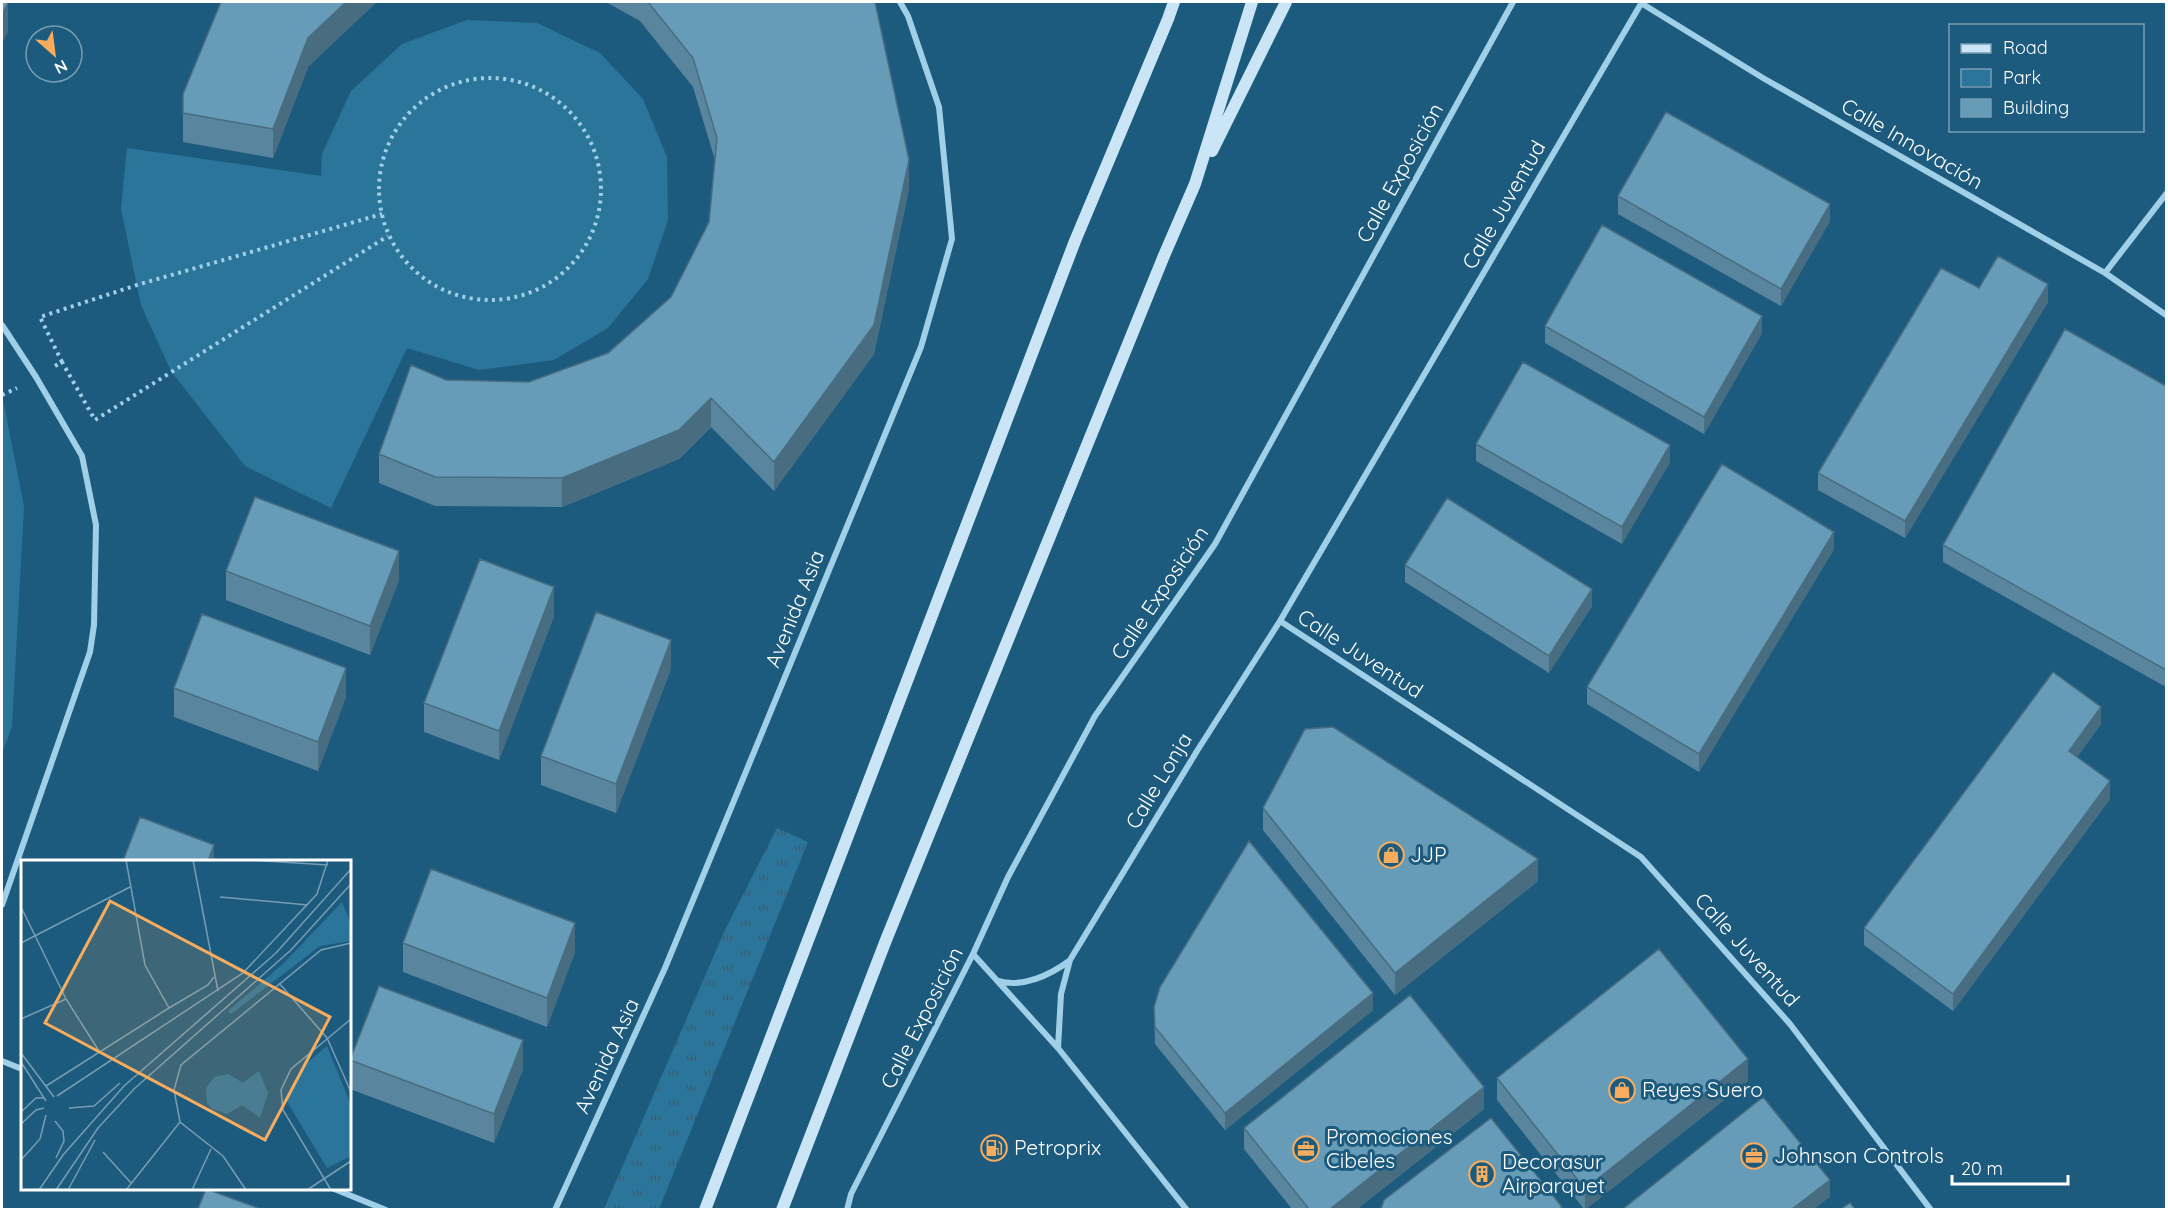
<svg xmlns="http://www.w3.org/2000/svg" width="2168" height="1211" viewBox="0 0 2168 1211" font-family="Quicksand,sans-serif">
<defs>
<pattern id="grass-tufts" width="24" height="20" patternUnits="userSpaceOnUse" patternTransform="scale(1.5)"><rect width="24" height="20" fill="#2c759a"/><path d="M3 7l-1-3M5 7V3M7 7l1-3M15 17l-1-3M17 17v-4M19 17l1-3" fill="none" stroke="#3e5e6f"/></pattern>
</defs>
<rect width="100%" height="100%" fill="#1d5b7e"/>
<path fill="url(#grass-tufts)" d="M 777,828 L 808,842 L 659,1209 L 604,1209 L 725,930 Z"/>
<path fill="#2c759a" d="M 467,20 L 537,23 L 600,53 L 643,99 L 667,157 L 668,220 L 648,279 L 608,328 L 554,360 L 479,370 L 407,348 L 331,508 L 245,466 L 171,371 L 141,305 L 121,209 L 127,148 L 321,176 L 322,154 L 351,91 L 402,44 Z
M 2,395 L 24,506 L 12,727 L 2,753 Z"/>
<g fill="none" stroke-linecap="round" stroke-linejoin="round">
<path stroke="#a0cfe8" stroke-width="4" stroke-dasharray="3 4.5" stroke-linecap="butt" d="M379 189a111 111 0 1 1 222 0a111 111 0 1 1-222 0Z
M 62,362 L 40,317 L 137,285 L 382,214
M 55,366 L 62,362 L 95,420 L 388,236
M 2,395 L 17,388"/>
<path stroke="#a0cfe8" stroke-width="6" d="M 1642,2 L 1280,621 L 1641,857 L 1790,1024 L 1931,1210
M 1641,3 L 1763,78 L 2105,273 L 2166,315
M 2105,273 L 2166,194
M 2,325 L 36,377 L 82,456 L 96,525 L 94,625 L 90,652 L 2,905
M 973,954 L 1058,1048 L 1187,1210
M 998,981 C 1023,988 1050,975 1069,961
M 1058,1048 L 1061,994 L 1070,960 L 1197,751 L 1280,621
M 2,1061 L 22,1069
M 332,1188 L 386,1210
M 555,1210 L 665,968 L 921,347 L 952,239 L 939,107 L 908,16 L 900,2
M 847,1210 L 851,1194 L 973,954 L 1008,877 L 1095,716 L 1215,544 L 1513,2"/>
<path stroke="#cae6f6" stroke-width="12" d="M 1212,151 L 1286,2
M 705,1210 L 1075,241 L 1168,19 L 1174,2
M 782,1210 L 886,940 L 1163,258 L 1195,184 L 1252,2"/>
</g>
<path fill="#59869e" d="M 606,2 L 875,2 L 909,189 L 874,354 L 774,491 L 711,427 L 679,459 L 562,507 L 435,506 L 379,483 L 379,454 L 446,380 L 529,382 L 608,353 L 671,297 L 709,222 L 715,160 L 693,87 L 640,21 Z
M 308,67 L 273,158 L 183,142 L 183,94 Z
M 1618,196 L 1830,221 L 1781,306 L 1618,214 Z
M 1979,288 L 2048,302 L 1905,538 L 1818,490 L 1818,473 Z
M 1545,326 L 1762,333 L 1704,434 L 1545,343 Z
M 2166,386 L 2166,687 L 1943,562 L 1943,545 Z
M 1476,444 L 1670,462 L 1622,544 L 1476,461 Z
M 1834,549 L 1699,772 L 1587,704 L 1587,687 Z
M 1405,565 L 1592,606 L 1549,673 L 1405,582 Z
M 226,571 L 399,580 L 370,655 L 226,600 Z
M 554,616 L 499,760 L 424,732 L 424,703 Z
M 671,669 L 616,813 L 541,785 L 541,756 Z
M 174,688 L 346,697 L 318,771 L 174,717 Z
M 2101,724 L 2077,757 L 2110,799 L 1953,1011 L 1864,945 L 1864,928 Z
M 1263,808 L 1538,881 L 1395,995 L 1263,830 Z
M 403,943 L 575,952 L 547,1027 L 403,972 Z
M 1154,1007 L 1373,1010 L 1225,1130 L 1155,1044 Z
M 350,1060 L 523,1069 L 494,1143 L 350,1089 Z
M 1497,1078 L 1748,1081 L 1586,1209 L 1584,1209 L 1497,1100 Z
M 1484,1109 L 1357,1209 L 1292,1209 L 1244,1149 L 1244,1128 Z"/>
<path fill="#486d81" d="M 346,2 L 377,2 L 308,67 L 273,158 L 273,129 L 308,38 Z
M 8,3 L 8,32 L 2,43 L 2,14 Z
M 909,160 L 909,189 L 874,354 L 774,491 L 774,462 Z
M 1830,204 L 1830,221 L 1781,306 L 1781,289 Z
M 2048,284 L 2048,302 L 1905,538 L 1905,521 Z
M 1762,316 L 1762,333 L 1704,434 L 1704,417 Z
M 711,398 L 711,427 L 679,459 L 562,507 L 562,478 Z
M 1670,445 L 1670,462 L 1622,544 L 1622,527 Z
M 1834,532 L 1834,549 L 1699,772 L 1699,754 Z
M 399,551 L 399,580 L 370,655 L 370,626 Z
M 554,587 L 554,616 L 499,760 L 499,731 Z
M 1592,589 L 1592,606 L 1549,673 L 1549,656 Z
M 671,640 L 671,669 L 616,813 L 616,784 Z
M 346,668 L 346,697 L 318,771 L 318,742 Z
M 2101,707 L 2101,724 L 2069,768 L 2069,751 Z
M 2110,781 L 2110,799 L 1953,1011 L 1953,994 Z
M 214,845 L 214,861 L 208,861 Z
M 1538,859 L 1538,881 L 1395,995 L 1395,973 Z
M 575,923 L 575,952 L 547,1027 L 547,998 Z
M 1373,993 L 1373,1010 L 1225,1130 L 1225,1113 Z
M 523,1040 L 523,1069 L 494,1143 L 494,1114 Z
M 1748,1059 L 1748,1081 L 1586,1209 L 1585,1209 L 1585,1189 Z
M 1484,1087 L 1484,1109 L 1357,1209 L 1330,1209 Z
M 1830,1180 L 1830,1197 L 1814,1209 L 1792,1209 Z"/>
<path fill="#679cb8" stroke="#486d81" stroke-width="1.5" d="M 2,2 L 6,2 L 8,3 L 2,14 Z
M 221,2 L 346,2 L 308,38 L 273,129 L 183,113 L 183,94 Z
M 648,2 L 875,2 L 909,160 L 874,325 L 774,462 L 711,398 L 679,430 L 562,478 L 435,477 L 379,454 L 411,365 L 446,380 L 529,382 L 608,353 L 671,297 L 709,222 L 717,138 L 693,58 Z
M 1666,112 L 1830,204 L 1781,289 L 1618,196 Z
M 1602,225 L 1762,316 L 1704,417 L 1545,326 Z
M 1998,256 L 2048,284 L 1905,521 L 1818,473 L 1941,268 L 1979,288 Z
M 2065,329 L 2166,386 L 2166,670 L 1943,545 Z
M 1523,362 L 1670,445 L 1622,527 L 1476,444 Z
M 1722,464 L 1834,532 L 1699,754 L 1587,687 Z
M 255,497 L 399,551 L 370,626 L 226,571 Z
M 1447,498 L 1592,589 L 1549,656 L 1405,565 Z
M 480,559 L 554,587 L 499,731 L 424,703 Z
M 596,612 L 671,640 L 616,784 L 541,756 Z
M 202,614 L 346,668 L 318,742 L 174,688 Z
M 2053,672 L 2101,707 L 2069,751 L 2110,781 L 1953,994 L 1864,928 Z
M 1333,727 L 1538,859 L 1395,973 L 1263,808 L 1305,729 Z
M 140,817 L 214,845 L 208,861 L 123,861 Z
M 1249,841 L 1373,993 L 1225,1113 L 1155,1027 L 1154,1007 L 1160,987 Z
M 431,869 L 575,923 L 547,998 L 403,943 Z
M 1659,949 L 1748,1059 L 1585,1189 L 1497,1078 Z
M 379,986 L 523,1040 L 494,1114 L 350,1060 Z
M 1410,995 L 1484,1087 L 1330,1209 L 1309,1209 L 1244,1128 Z
M 1763,1097 L 1830,1180 L 1792,1209 L 1623,1209 Z
M 1491,1118 L 1562,1207 L 1559,1209 L 1381,1209 L 1384,1200 Z
M 206,1189 L 261,1209 L 198,1209 Z
M 1850,1203 L 1855,1209 L 1841,1209 Z"/>
<defs>
<g id="shop-ring" transform="scale(1.35)"><circle r="9.5" fill="#1d5b7e" stroke="#f8ac5e" stroke-width="1.5"/><path d="M-5-2.5h2.3a2.7 3.5 0 0 1 5.4 0H5L5.5 6h-11ZM-1.5-2.5h3a1.5 2.3 0 0 0-3 0Z" fill="#f8ac5e"/></g>
<g id="fuel-ring" transform="scale(1.35)"><circle r="9.5" fill="#1d5b7e" stroke="#f8ac5e" stroke-width="1.5"/><path d="M-5.5-6h7V0h2V4h1.3V-2.5L3-4.5l.8-.8L6-3V5H2.5V1h-1V6h-7ZM-4.2-4.7v3.2H.2V-4.7Z" fill="#f8ac5e"/></g>
<g id="office-ring" transform="scale(1.35)"><circle r="9.5" fill="#1d5b7e" stroke="#f8ac5e" stroke-width="1.5"/><path d="M-6-3h4V-5.5h4V-3h4V5H-6ZM-1-4.5V-3h2v-1.5ZM-6 0V1H6V0Z" fill="#f8ac5e"/></g>
<g id="building-ring" transform="scale(1.35)"><circle r="9.5" fill="#1d5b7e" stroke="#f8ac5e" stroke-width="1.5"/><path d="M-4-6H4V6H1V3H-1V6H-4ZM-2.5-4.3h1.7v1.8h-1.7ZM.8-4.3h1.7v1.8H.8ZM-2.5-1h1.7V.8h-1.7ZM.8-1h1.7V.8H.8Z" fill="#f8ac5e"/></g>
</defs>
<g fill-rule="evenodd">
<use href="#shop-ring" x="1391" y="855"/>
<use href="#shop-ring" x="1622" y="1090"/>
<use href="#fuel-ring" x="994" y="1148"/>
<use href="#office-ring" x="1306" y="1149"/>
<use href="#office-ring" x="1754" y="1156"/>
<use href="#building-ring" x="1482" y="1174"/>
</g>
<g text-anchor="middle" stroke-width="6" stroke-linejoin="round" paint-order="stroke">
<g font-size="21" fill="#fff" stroke="#1d5b7e">
<text transform="translate(1912 144) rotate(30)" y="7">Calle Innovación</text>
<text transform="translate(1400 173) rotate(-61)" y="7">Calle Exposición</text>
<text transform="translate(1504 205) rotate(-60)" y="7">Calle Juventud</text>
<text transform="translate(1160 593) rotate(-56)" y="7">Calle Exposición</text>
<text transform="translate(795 609) rotate(-68)" y="7">Avenida Asia</text>
<text transform="translate(1360 654) rotate(33)" y="7">Calle Juventud</text>
<text transform="translate(1159 781) rotate(-59)" y="7">Calle Lonja</text>
<text transform="translate(1747 950) rotate(48)" y="7">Calle Juventud</text>
<text transform="translate(922 1018) rotate(-63)" y="7">Calle Exposición</text>
<text transform="translate(607 1056) rotate(-65)" y="7">Avenida Asia</text>
</g>
<g font-size="21" fill="#fff" stroke="#1d5b7e" text-anchor="start">
<text x="1410" y="862">JJP</text>
<text x="1642" y="1097">Reyes Suero</text>
<text x="1326" y="1144">Promociones<tspan x="1326" dy="24">Cibeles</tspan></text>
<text x="1014" y="1155">Petroprix</text>
<text x="1774" y="1163">Johnson Controls</text>
<text x="1502" y="1169">Decorasur<tspan x="1502" dy="24">Airparquet</tspan></text>
</g>
</g>
<g transform="translate(21 860)">
<rect width="330" height="330" fill="#1d5b7e"/>
<path d="M 321,42 L 330,64 L 330,81 L 299,86 L 210,154 L 207,151 L 263,103 Z" fill="#2c759a"/>
<path d="M 306,186 L 330,245 L 330,296 L 306,308 L 265,240 L 282,206 ZM 238,211 L 247,233 L 239,258 L 221,245 L 206,254 L 191,249 L 186,243 L 185,228 L 193,217 L 207,214 L 222,223 Z" fill="#2c759a"/>
<path fill="none" stroke="#779db2" stroke-width="1.5" d="M 172,0 L 197,131M 228,0 L 307,5M 199,37 L 287,45M 0,47 L 45,139 L 78,191M 0,83 L 109,27M 258,123 L 306,178 L 330,232M 148,148 L 187,125 L 193,117M 0,159 L 45,139M 0,193 L 33,237M 0,202 L 25,241M 25,226 L 148,148 L 124,105 L 105,0M 36,236 L 222,113 L 296,34 L 307,0M 48,248 L 73,246 L 99,223M 0,252 L 15,238 L 23,238M 34,261 L 42,271 L 43,281 L 35,298M 0,264 L 15,250 L 23,248M 82,292 L 110,323M 0,300 L 19,279 L 25,255M 18,330 L 42,295 L 103,226 L 255,93 L 330,9M 35,330 L 77,268 L 113,229 L 270,90 L 330,24M 47,330 L 74,280M 105,330 L 159,262M 171,330 L 190,289M 225,330 L 202,296 L 159,262 L 153,230 L 160,205 L 300,90 L 330,83M 286,330 L 330,301M 310,330 L 262,250 L 260,230 L 270,209 L 330,159"/>
<path fill="#f8ac5e" fill-opacity="0.15" stroke="#f8ac5e" stroke-width="3" d="M 89,41 L 309,157 L 244,280 L 24,163 Z"/>
<rect width="330" height="330" fill="none" stroke="#fff" stroke-width="3"/>
</g>
<rect width="2168" height="1211" fill="none" stroke="#ffffff" stroke-width="6"/>
<rect x="1949" y="24" width="195" height="108" fill="#1d5b7e" stroke="#779db2" stroke-width="1.5"/>
<rect x="1961" y="44" width="30" height="9" fill="#cae6f6" stroke="#779db2" stroke-width="1.5"/>
<text x="2003" y="54" font-size="18" fill="#ffffff">Road</text>
<rect x="1961" y="69" width="30" height="18" fill="#2c759a" stroke="#779db2" stroke-width="1.5"/>
<text x="2003" y="84" font-size="18" fill="#ffffff">Park</text>
<rect x="1961" y="99" width="30" height="18" fill="#679cb8" stroke="#779db2" stroke-width="1.5"/>
<text x="2003" y="114" font-size="18" fill="#ffffff">Building</text>
<g transform="translate(54 54) rotate(152)"><circle r="28" fill="#1d5b7e" stroke="#779db2" stroke-width="1.5"/>
<path d="M0-4.5L10 22L0 15L-10 22Z" fill="#f8ac5e"/>
<text y="-9" font-size="16" font-weight="bold" text-anchor="middle" fill="#ffffff">N</text>
</g>
<path d="M1952 1175v9h116v-9" fill="none" stroke="#ffffff" stroke-width="3"/>
<text x="1961" y="1175" font-size="18" fill="#ffffff" stroke="#1d5b7e" stroke-width="4.5" paint-order="stroke">20 m</text>
</svg>
